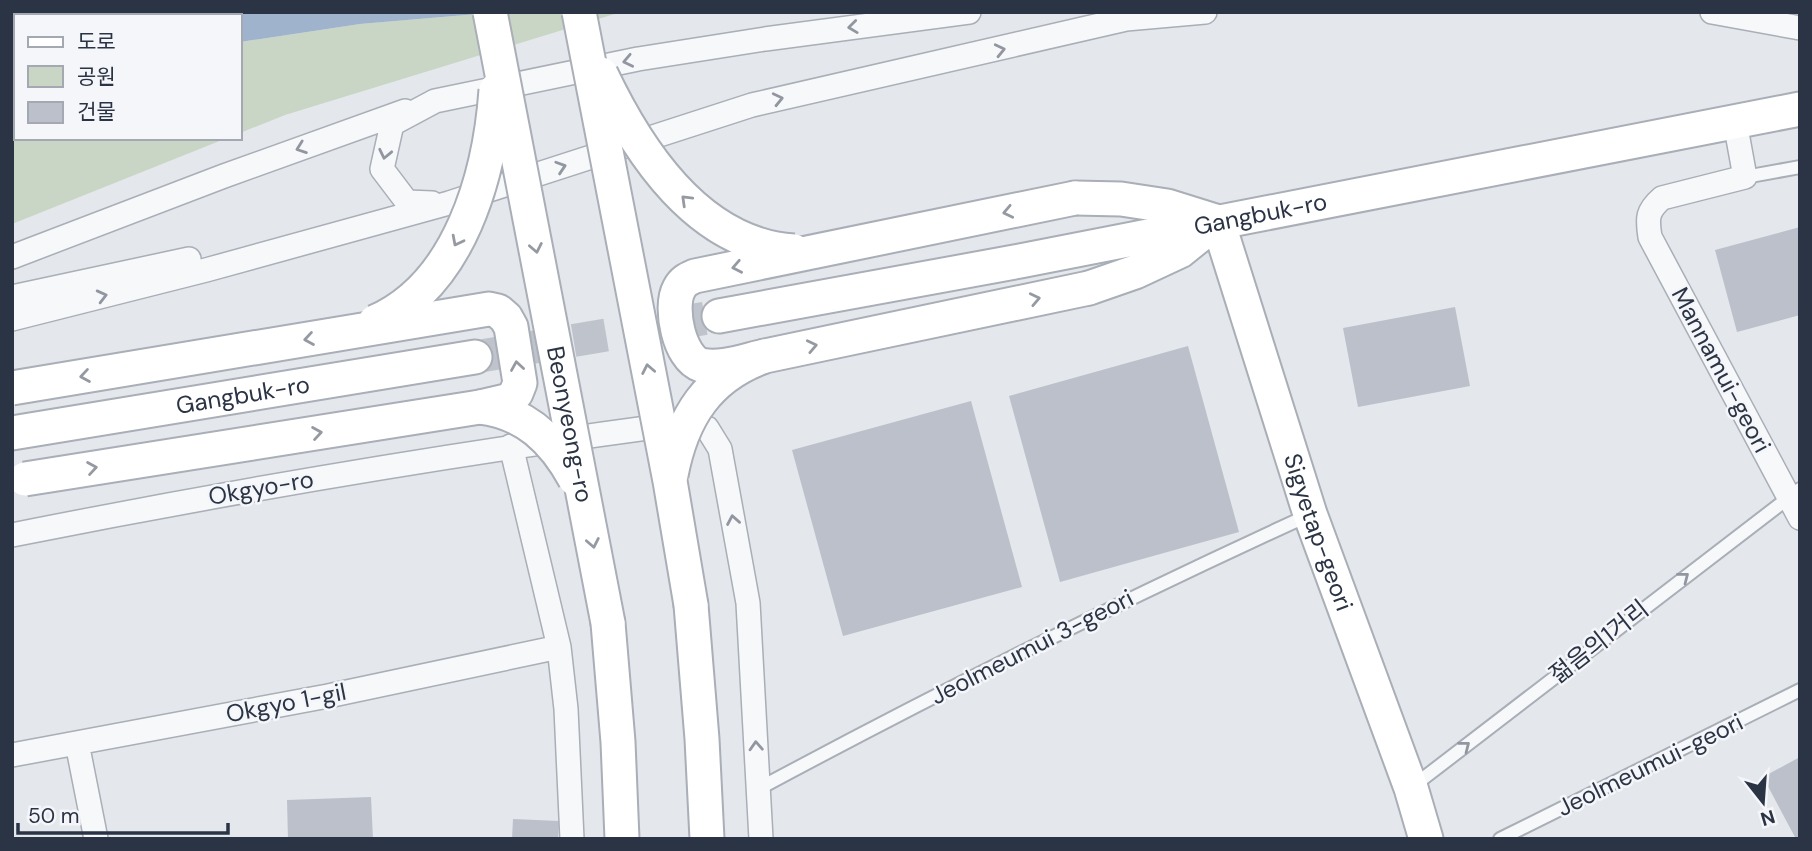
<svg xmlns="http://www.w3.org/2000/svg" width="1812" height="851" viewBox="0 0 1812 851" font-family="'DM Sans','Noto Sans KR',sans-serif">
<rect width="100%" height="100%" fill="#e4e7ec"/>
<path fill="#c9d6c5" d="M 501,12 L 621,12 L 285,115 L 240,133 L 240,42 L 360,24 Z
M 16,67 L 16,138 L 227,138 L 12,224 L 12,68 Z"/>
<path fill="#9fb4cc" d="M 12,12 L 501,12 L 360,24 L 240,42 L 240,16 L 16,16 L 16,67 L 12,68 Z"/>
<path fill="#bbc0ca" d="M 1800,227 L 1800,315 L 1737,332 L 1715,250 Z
M 1455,307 L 1470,386 L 1358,407 L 1343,328 Z
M 1188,346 L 1239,532 L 1060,582 L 1009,396 Z
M 971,401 L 1022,587 L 843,636 L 792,450 Z
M 1800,757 L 1800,839 L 1796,839 L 1763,777 Z
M 371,797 L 373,839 L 288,839 L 287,800 Z
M 513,819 L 559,821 L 558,839 L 512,839 Z"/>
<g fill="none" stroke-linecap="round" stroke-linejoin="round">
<path stroke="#bfc3cb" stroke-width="33" stroke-dasharray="33 17" stroke-linecap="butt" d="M 475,357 L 719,316"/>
<g stroke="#a9aeb7" stroke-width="16">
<path id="lane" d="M 1745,177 L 1800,167
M 1412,787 L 1800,489
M 758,789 C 939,692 1123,600 1309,515
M 1500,839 L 1800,690"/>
</g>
<g stroke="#a9aeb7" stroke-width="26">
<path id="street" d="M 1712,12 L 1800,28
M 1735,122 L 1745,177 L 1662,198 C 1647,211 1647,218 1650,237 L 1800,518
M 432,203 L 407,202 L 382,169 L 392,124 L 435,101 L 638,59 L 765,39 L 969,12
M 12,257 L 224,176 L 405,111
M 12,297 L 189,259
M 12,319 L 206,270 L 449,203 L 752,105 L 1126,19 L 1205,12
M 511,446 L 559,647 L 566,709 L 572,839
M 12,535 C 238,490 464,452 691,422 L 707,428 L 720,449 L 748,603 L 761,839
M 77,743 L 96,839
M 12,755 L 328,696 L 559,647"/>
</g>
<g stroke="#a9aeb7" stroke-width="37">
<g id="secondary">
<path d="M 1075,198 L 1121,199 L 1167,206 L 1215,221"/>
<path id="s1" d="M 1218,222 L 1310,514 L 1411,788 L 1426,839"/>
<path d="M 1089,288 L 1135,272 L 1180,251 L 1210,227"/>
<path id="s2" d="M 719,316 L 1020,261 L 1800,109"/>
<path id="s3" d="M 12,433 L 475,357"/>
<path d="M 691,605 L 702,739 L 707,839"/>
<path d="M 608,623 L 618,742 L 622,839"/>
</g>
</g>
<use href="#lane" stroke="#f7f8fa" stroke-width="12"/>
<use href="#street" stroke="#f7f8fa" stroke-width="23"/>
<use href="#secondary" stroke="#fff" stroke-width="33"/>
<g stroke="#a9aeb7" stroke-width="37" stroke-linecap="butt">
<g id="secondary-bridge">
<path id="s4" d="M 490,12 L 608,623"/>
<path d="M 579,12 L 670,481 L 691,605"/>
<path d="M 601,74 C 638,152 698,245 794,251"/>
<path d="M 375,322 C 460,285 490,175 496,90"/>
<path d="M 765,356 C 746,360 720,370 701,365 C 679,358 669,307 679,289 C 683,281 688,279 695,276 L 1075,198"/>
<path d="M 12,388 L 489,309 L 498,311 L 506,318 L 511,327 L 520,383 L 516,393 L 510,400 L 480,407"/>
<path d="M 671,475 C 682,417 708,376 765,356 L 1089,288"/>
<path d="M 25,479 L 480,407 C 525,412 554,440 575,479"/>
</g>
</g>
<use href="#secondary-bridge" stroke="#fff" stroke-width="33"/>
</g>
<defs><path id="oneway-chevron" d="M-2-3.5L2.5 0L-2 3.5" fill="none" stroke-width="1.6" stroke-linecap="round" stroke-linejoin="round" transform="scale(1.75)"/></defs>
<g stroke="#9196a0">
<use href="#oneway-chevron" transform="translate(853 27) rotate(173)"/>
<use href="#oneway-chevron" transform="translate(1000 50) rotate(-13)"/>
<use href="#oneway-chevron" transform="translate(628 61) rotate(168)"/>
<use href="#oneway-chevron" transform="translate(778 99) rotate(-13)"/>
<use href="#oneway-chevron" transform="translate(301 148) rotate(160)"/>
<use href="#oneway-chevron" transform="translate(385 154) rotate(102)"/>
<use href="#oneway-chevron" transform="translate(561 167) rotate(-18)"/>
<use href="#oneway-chevron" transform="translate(102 296) rotate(-14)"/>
<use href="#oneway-chevron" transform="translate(733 520) rotate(-100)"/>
<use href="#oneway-chevron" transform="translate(1684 577) rotate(-38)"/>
<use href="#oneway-chevron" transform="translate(756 746) rotate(-93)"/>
<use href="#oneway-chevron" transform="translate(1465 746) rotate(-38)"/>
</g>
<g stroke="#959aa2">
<use href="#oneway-chevron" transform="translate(686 200) rotate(-136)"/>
<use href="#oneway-chevron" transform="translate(1008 212) rotate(168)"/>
<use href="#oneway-chevron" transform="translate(457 241) rotate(117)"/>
<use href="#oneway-chevron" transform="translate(536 248) rotate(79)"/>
<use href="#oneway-chevron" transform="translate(737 267) rotate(169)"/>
<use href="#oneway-chevron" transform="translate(1035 299) rotate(-12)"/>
<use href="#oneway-chevron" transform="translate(309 339) rotate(171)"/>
<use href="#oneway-chevron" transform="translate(812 346) rotate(-12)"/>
<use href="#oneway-chevron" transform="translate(517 366) rotate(-99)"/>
<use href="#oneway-chevron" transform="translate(648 369) rotate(-101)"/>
<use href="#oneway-chevron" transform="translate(85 376) rotate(171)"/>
<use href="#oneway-chevron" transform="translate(317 433) rotate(-9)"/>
<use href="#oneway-chevron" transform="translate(92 468) rotate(-9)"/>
<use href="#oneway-chevron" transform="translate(593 543) rotate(79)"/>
</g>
<g text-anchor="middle" stroke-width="5" stroke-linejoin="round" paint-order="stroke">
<g font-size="24" fill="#2b3445" stroke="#f4f6f9">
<text dy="8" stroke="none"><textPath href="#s2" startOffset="551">Gangbuk-ro</textPath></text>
<text transform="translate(1721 370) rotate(62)" y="8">Mannamui-geori</text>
<text dy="8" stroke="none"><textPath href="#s3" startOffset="234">Gangbuk-ro</textPath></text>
<text dy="8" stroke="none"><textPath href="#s4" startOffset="420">Beonyeong-ro</textPath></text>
<text transform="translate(261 488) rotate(-10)" y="8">Okgyo-ro</text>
<text dy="8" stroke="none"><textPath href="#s1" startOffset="326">Sigyetap-geori</textPath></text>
<text transform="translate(1599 642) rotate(-38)" y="8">젊음의1거리</text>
<text transform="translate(1032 647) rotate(-27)" y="8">Jeolmeumui 3-geori</text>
<text transform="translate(286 703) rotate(-11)" y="8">Okgyo 1-gil</text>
<text transform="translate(1650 765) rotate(-26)" y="8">Jeolmeumui-geori</text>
</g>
</g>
<rect width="1812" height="851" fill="none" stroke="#2b3445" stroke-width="28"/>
<rect x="14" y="14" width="228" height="126" fill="#f4f6f9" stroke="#a4a8b1" stroke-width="2"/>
<rect x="28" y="37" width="35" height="10" fill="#ffffff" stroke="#a4a8b1" stroke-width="2"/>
<text x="77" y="49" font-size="21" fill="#2b3445">도로</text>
<rect x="28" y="66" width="35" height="21" fill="#c9d6c5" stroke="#a4a8b1" stroke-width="2"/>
<text x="77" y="84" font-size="21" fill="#2b3445">공원</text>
<rect x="28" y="102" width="35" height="21" fill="#bbc0ca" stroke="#a4a8b1" stroke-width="2"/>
<text x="77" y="119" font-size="21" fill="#2b3445">건물</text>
<g transform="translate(1763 802) rotate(163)" stroke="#f4f6f9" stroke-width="5" paint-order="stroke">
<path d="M0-5L12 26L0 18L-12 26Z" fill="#2b3445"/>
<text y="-10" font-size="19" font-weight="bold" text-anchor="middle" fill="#2b3445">N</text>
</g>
<path d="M18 823v10h210v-10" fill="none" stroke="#2b3445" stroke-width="3.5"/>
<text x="28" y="823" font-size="21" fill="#2b3445" stroke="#f4f6f9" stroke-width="5" paint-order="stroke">50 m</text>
</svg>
